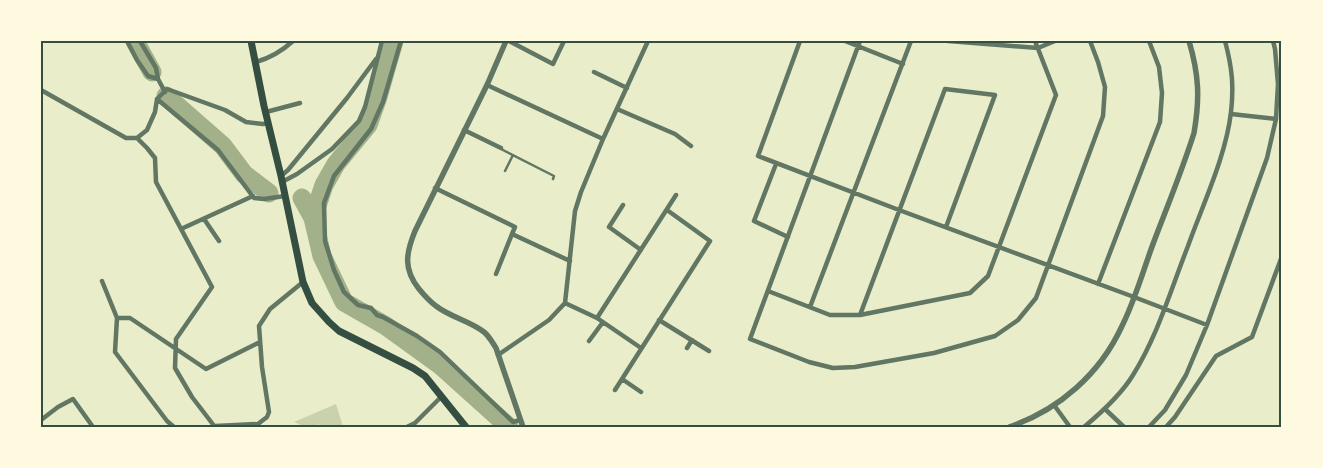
<svg xmlns="http://www.w3.org/2000/svg" width="1323" height="468" viewBox="0 0 1323 468" font-family="Poppins,sans-serif">
<rect width="100%" height="100%" fill="#e9edc9"/>
<path fill="#cad2ad" d="M 336,404 L 343,427 L 320,427 L 319,424 C 309,429 303,426 294,422 Z"/>
<g fill="none" stroke-linecap="round" stroke-linejoin="round">
<path stroke="#a3b18a" stroke-width="19" d="M 135,41 L 152,72
M 394,41 L 378,97 L 368,125 L 336,164 L 324,185 L 313,218 L 322,256 L 344,302 L 386,326 L 440,365 L 509,427
M 166,96 L 223,146 L 244,174 L 269,193
M 302,198 L 313,218"/>
<path stroke="#617663" stroke-width="2.5" d="M 501,149 L 554,176 L 553,179
M 505,171 L 513,155"/>
<path stroke="#617663" stroke-width="4.5" d="M 127,41 L 137,60 L 148,76 L 158,79 L 165,92
M 140,41 L 156,68 L 158,79
M 401,41 L 383,102 L 371,129 L 334,176 L 324,203 L 325,241 L 334,270 L 344,292 L 358,305 L 371,308 L 377,315 L 383,317 L 417,336 L 440,352 L 513,422 L 520,420
M 509,41 L 553,64 L 564,41
M 800,41 L 758,156 L 899,210 L 1134,297 L 1207,325
M 845,41 L 903,64
M 860,41 L 750,339 L 809,362 L 833,368 L 855,367 L 934,353 L 995,336 L 1018,320 L 1036,298 L 1103,116 L 1105,87 L 1098,62 L 1090,41
M 948,41 L 1038,48 L 1055,41
M 256,62 C 270,58 282,51 293,41
M 594,72 L 627,88
M 487,85 L 603,139
M 41,90 L 126,138 L 137,138 L 147,130 L 155,112 L 157,99 L 167,89 L 225,110 L 246,122 L 263,124 L 269,123
M 157,99 L 218,150 L 254,198 L 264,199 L 285,196
M 617,109 L 675,134 L 691,146
M 266,112 L 300,103
M 1231,114 L 1276,119
M 464,130 L 501,148
M 137,138 L 147,148 L 155,158 L 156,182 L 212,287 L 176,339 L 175,368 L 192,397 L 215,427
M 776,164 L 754,221 L 788,237
M 281,176 L 288,170 L 347,98 L 376,59
M 282,182 L 297,174 L 332,149 L 359,121 L 365,107 L 382,41
M 435,188 L 515,227 L 512,234 L 570,261
M 623,205 L 609,227 L 641,250
M 204,219 L 219,241
M 181,229 L 253,196
M 496,274 L 512,234
M 102,281 L 117,318 L 115,352 L 167,421 L 174,427
M 1098,284 L 1160,122 L 1162,93 L 1159,67 L 1149,41
M 768,291 L 830,315 L 860,315 L 970,293 L 988,276 L 1056,95 L 1035,41
M 565,303 L 597,318 L 641,348
M 810,307 L 911,41
M 860,315 L 945,89 L 995,95 L 946,227
M 117,318 L 130,318 L 206,369 L 260,342
M 597,318 L 676,195
M 659,320 L 709,351
M 589,341 L 603,322
M 687,348 L 692,340
M 498,355 L 549,320 L 565,303 L 575,211 L 581,192 L 603,139 L 648,41
M 622,379 L 641,392
M 615,390 L 710,241 L 667,210
M 1054,405 L 1070,427
M 1105,409 L 1124,427
M 41,420 L 58,407 L 73,399 L 93,427
M 215,426 L 258,424 L 267,417 L 269,412 L 262,367 L 259,326 L 270,309 L 303,282
M 407,427 L 415,423 L 441,397
M 1084,427 C 1102,412 1121,395 1133,375 C 1158,335 1171,289 1188,246 C 1203,204 1226,156 1231,112 C 1234,86 1232,67 1225,41
M 1149,427 L 1165,410 L 1186,375 L 1207,325 L 1267,158 L 1276,119 L 1278,84 L 1275,49 L 1273,41
M 1166,427 L 1175,417 L 1216,356 L 1252,337 L 1282,256"/>
<path stroke="#617663" stroke-width="5.5" d="M 506,41 L 487,85 L 415,231 C 406,253 403,269 419,289 C 424,295 429,301 436,306 C 450,317 470,321 484,332 C 489,336 492,342 496,348 L 523,427
M 1009,427 C 1059,410 1100,374 1122,326 C 1135,300 1143,271 1153,244 C 1167,207 1182,171 1194,133 C 1200,98 1199,75 1189,41"/>
<path stroke="#344e41" stroke-width="7" d="M 251,41 L 264,106 L 281,176 L 303,282 L 312,303 L 329,322 L 339,331 L 413,368 L 425,376 L 466,427"/>
</g>
<rect width="1323" height="468" fill="none" stroke="#fefae0" stroke-width="85"/>
<rect x="42" y="42" width="1238" height="384" fill="none" stroke="#344e41" stroke-width="2"/>
</svg>
